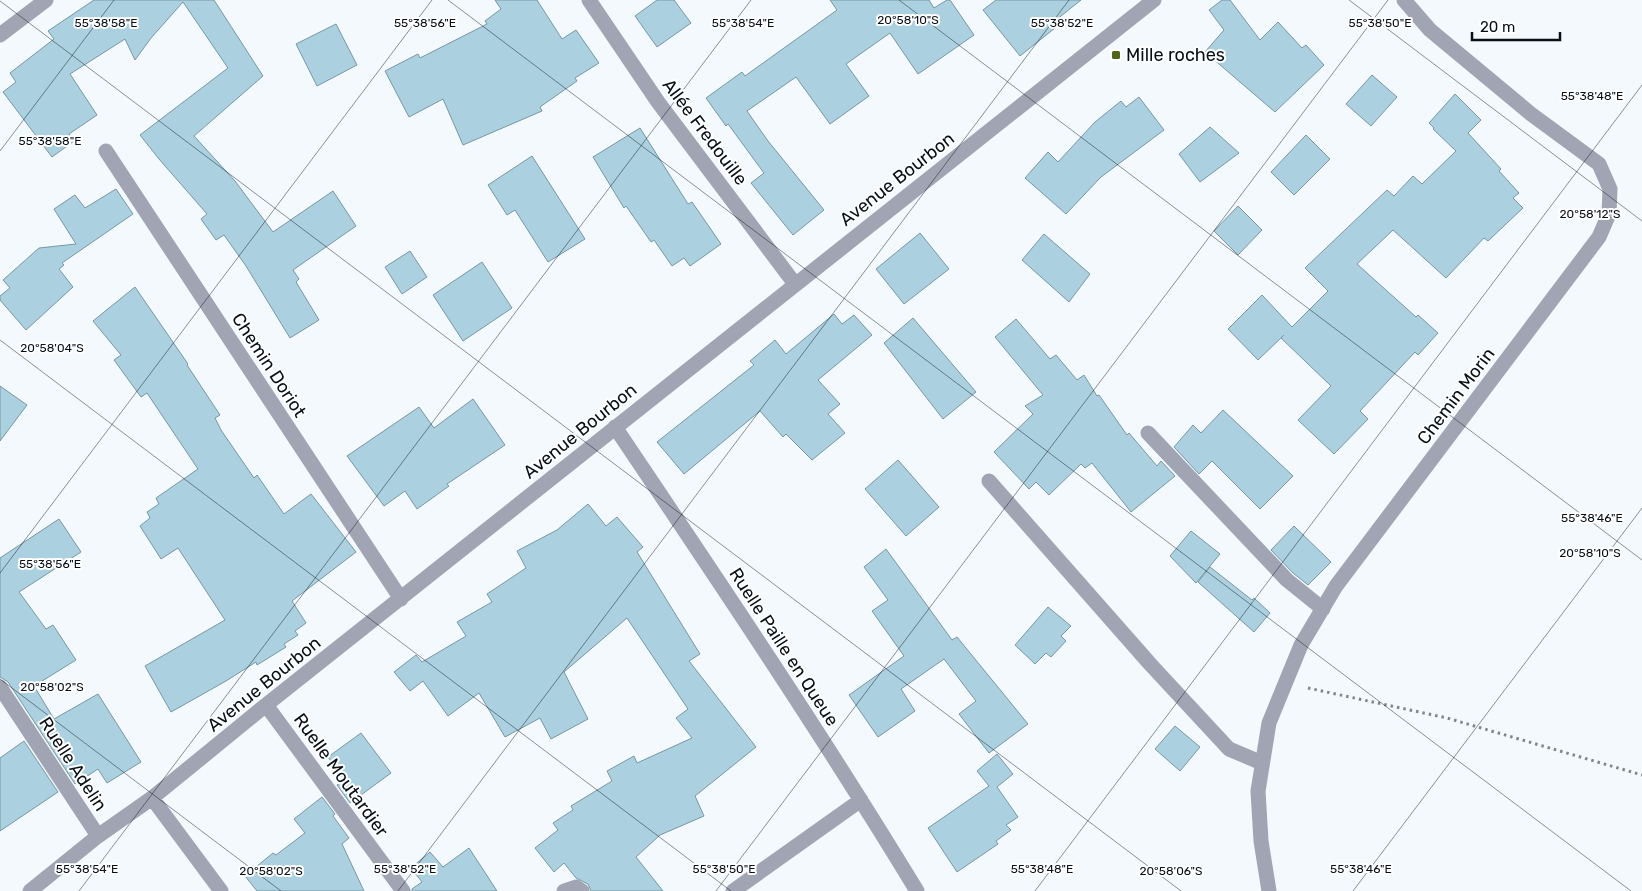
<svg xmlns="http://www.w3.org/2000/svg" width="1642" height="891" viewBox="0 0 1642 891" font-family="Rubik,sans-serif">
<rect width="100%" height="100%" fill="#f4f9fe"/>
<path fill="#abd1e0" stroke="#7797a3" d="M 94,0 L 214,0 L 263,76 L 194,136 L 235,181 L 273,232 L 333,191 L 356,226 L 293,270 L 299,279 L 296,282 L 319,320 L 290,338 L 246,266 L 224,235 L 216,240 L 201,219 L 207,214 L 159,159 L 140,135 L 228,68 L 183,2 L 151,38 L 135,60 L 125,39 L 70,74 L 97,115 L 69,134 L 74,141 L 52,157 L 3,92 L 16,82 L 10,73 L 54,39 L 48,31 Z
M 495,0 L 537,0 L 562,39 L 576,30 L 599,63 L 575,78 L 577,81 L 540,107 L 542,111 L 463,145 L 443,99 L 409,117 L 385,71 L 418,54 L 420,58 L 487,24 L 485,21 L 501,9 Z
M 657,0 L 674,0 L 691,23 L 657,47 L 635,16 Z
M 830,0 L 929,0 L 934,8 L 947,0 L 950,0 L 974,35 L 918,74 L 890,33 L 846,64 L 869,96 L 830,124 L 796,77 L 747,111 L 768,141 L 824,210 L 793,235 L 751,183 L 764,173 L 728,124 L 726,126 L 706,98 L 742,72 L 745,76 L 837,10 Z
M 996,0 L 1081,0 L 1051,24 L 1055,28 L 1020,56 L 983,10 Z
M 1222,0 L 1230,0 L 1260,40 L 1278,22 L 1302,48 L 1306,45 L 1324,65 L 1275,112 L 1205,52 L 1224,30 L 1209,10 Z
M 336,24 L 357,65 L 317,86 L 296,44 Z
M 1372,75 L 1397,97 L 1371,126 L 1346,104 Z
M 1455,94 L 1481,120 L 1468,133 L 1501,169 L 1499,171 L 1519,193 L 1513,198 L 1523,208 L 1488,241 L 1484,238 L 1446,278 L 1393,230 L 1357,264 L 1416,317 L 1418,315 L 1438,333 L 1418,355 L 1415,352 L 1360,411 L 1368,419 L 1334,454 L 1298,420 L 1331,386 L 1281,338 L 1284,335 L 1258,360 L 1228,329 L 1262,295 L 1292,327 L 1328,291 L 1305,268 L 1387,190 L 1394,196 L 1413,176 L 1422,184 L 1456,151 L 1433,129 L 1434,128 L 1429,123 Z
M 1139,97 L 1164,130 L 1101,177 L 1066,214 L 1025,178 L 1048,152 L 1058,162 L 1095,122 L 1121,101 L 1126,107 Z
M 1210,127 L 1239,153 L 1200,182 L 1179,154 Z
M 640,128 L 688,204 L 692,202 L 721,244 L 690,266 L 684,258 L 672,266 L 654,240 L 651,242 L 626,206 L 624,208 L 593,157 Z
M 1306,135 L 1330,159 L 1294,195 L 1271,172 Z
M 532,156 L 585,239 L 548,262 L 515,210 L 507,215 L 488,185 Z
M 116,189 L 133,214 L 62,263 L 64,265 L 59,269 L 73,287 L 26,330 L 0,300 L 0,296 L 10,288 L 3,280 L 39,248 L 76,244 L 54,209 L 75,195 L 85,208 Z
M 1238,206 L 1262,230 L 1238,255 L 1214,231 Z
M 920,233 L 949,269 L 904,304 L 876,269 Z
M 1044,234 L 1090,274 L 1069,302 L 1022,260 Z
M 410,251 L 427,277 L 402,294 L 385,267 Z
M 482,262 L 512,308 L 463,341 L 433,295 Z
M 135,287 L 188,364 L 187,365 L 220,415 L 215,418 L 221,430 L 254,478 L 257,475 L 284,514 L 311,494 L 356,552 L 292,601 L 306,623 L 295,631 L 298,635 L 284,644 L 286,647 L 257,665 L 256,662 L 226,681 L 171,712 L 145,666 L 225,620 L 178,548 L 161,559 L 140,526 L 150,518 L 147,512 L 159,504 L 156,498 L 198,469 L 147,393 L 141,397 L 114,360 L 121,355 L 93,321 Z
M 834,314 L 842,324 L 854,315 L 872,335 L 818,380 L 840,404 L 828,414 L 845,433 L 812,460 L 786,434 L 783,437 L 760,411 L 684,474 L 657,442 L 754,365 L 750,361 L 775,340 L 786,354 Z
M 913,318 L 976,392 L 943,419 L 884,343 Z
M 1016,319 L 1050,359 L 1056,355 L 1077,380 L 1084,375 L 1097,396 L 1099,395 L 1127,435 L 1129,433 L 1157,466 L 1161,461 L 1175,476 L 1131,512 L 1092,463 L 1085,468 L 1081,464 L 1049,495 L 1036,482 L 1029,489 L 994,452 L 1033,414 L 1025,406 L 1043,395 L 995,337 Z
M 0,386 L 27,405 L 0,441 Z
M 473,399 L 505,445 L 447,484 L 449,486 L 417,509 L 405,491 L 384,506 L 347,456 L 419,407 L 434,428 Z
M 1223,410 L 1293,476 L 1260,509 L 1212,461 L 1199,474 L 1174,447 L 1193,425 L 1201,433 Z
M 898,460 L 939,507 L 906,536 L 865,489 Z
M 588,504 L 606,526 L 617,517 L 643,547 L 637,552 L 700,654 L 689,661 L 756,747 L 695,796 L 704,816 L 660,835 L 636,857 L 663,891 L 591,891 L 588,884 L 576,878 L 564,863 L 554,872 L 535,848 L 558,830 L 553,823 L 573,810 L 571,806 L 612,781 L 607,771 L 634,756 L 637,763 L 692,738 L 676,718 L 688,709 L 627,618 L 564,672 L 588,719 L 551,739 L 540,718 L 505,737 L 479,693 L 448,716 L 423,681 L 410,691 L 394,672 L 416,655 L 422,662 L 466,636 L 457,622 L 492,602 L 487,594 L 526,568 L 517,551 L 557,530 Z
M 59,519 L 81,552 L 19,592 L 46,629 L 53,625 L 76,660 L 34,686 L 54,719 L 98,694 L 141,762 L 107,783 L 98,769 L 75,784 L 8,682 L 0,677 L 0,558 Z
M 1294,526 L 1331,562 L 1308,585 L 1293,573 L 1271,550 Z
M 1191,531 L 1220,554 L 1196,583 L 1170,556 Z
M 886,549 L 952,640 L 957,637 L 1028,724 L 989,753 L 959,714 L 976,701 L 944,659 L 901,689 L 915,711 L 878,737 L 849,695 L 904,656 L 872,611 L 888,600 L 864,567 Z
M 1210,567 L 1252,600 L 1254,598 L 1270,613 L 1254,632 L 1198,582 Z
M 1048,607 L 1071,626 L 1061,636 L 1066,641 L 1051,657 L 1046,653 L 1035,664 L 1015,645 Z
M 1175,726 L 1200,747 L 1180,771 L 1155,749 Z
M 361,733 L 391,773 L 350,803 L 337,785 L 344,780 L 328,757 Z
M 24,741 L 58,792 L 0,831 L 0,758 Z
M 997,754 L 1013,774 L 997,787 L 1018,817 L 1006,825 L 1011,830 L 996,841 L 998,844 L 957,872 L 928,828 L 989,786 L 977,771 Z
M 322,797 L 335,814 L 333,816 L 349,838 L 342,844 L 364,891 L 257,891 L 245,876 L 273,853 L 276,855 L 305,833 L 294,819 Z
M 469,848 L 497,891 L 412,891 L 412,889 L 422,882 L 411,868 L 430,852 L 443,867 Z"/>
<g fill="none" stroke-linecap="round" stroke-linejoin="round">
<path stroke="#80868c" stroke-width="3" stroke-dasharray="2.5 4" stroke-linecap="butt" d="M 1308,688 L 1447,718 L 1642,775"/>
<path stroke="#a1a5b3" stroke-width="15" d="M 589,0 L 658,102 L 795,284
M 0,35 L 46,0
M 106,151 L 401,599
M 615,427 C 718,580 821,733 917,891
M 1148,433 L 1287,580 L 1323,609
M 989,481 L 1151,665 L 1229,749 L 1262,763
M 0,687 L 98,836
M 266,705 L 403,891
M 152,798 L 221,891
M 30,891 L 98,836 L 152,798 L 266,705 L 1154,0
M 564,891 L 576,887 L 582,891
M 733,891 L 861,800
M 1269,891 L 1261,841 L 1258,791 L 1269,723 L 1301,645 L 1336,586 L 1599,237 L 1609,214 L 1610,189 L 1599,164 L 1531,114 L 1430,30 L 1404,0"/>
</g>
<path fill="none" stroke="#081017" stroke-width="1" stroke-opacity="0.45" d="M 448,0 L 1631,891M 899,0 L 1642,560M 1349,0 L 1642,221M 0,1 L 1181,891M 0,151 L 114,0M 0,340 L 731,891M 0,573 L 432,0M 0,679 L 281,891M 79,891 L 751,0M 398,891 L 1069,0M 716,891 L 1388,0M 1035,891 L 1642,85M 1353,891 L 1642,508"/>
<rect fill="#506715" stroke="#fff" stroke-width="2" x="1111" y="50" width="10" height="10" rx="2.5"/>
<g text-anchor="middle" stroke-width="4" stroke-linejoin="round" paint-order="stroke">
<g font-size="18" fill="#081017" stroke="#fff" text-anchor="start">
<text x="1126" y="61">Mille roches</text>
</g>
<g font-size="18" fill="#081017" stroke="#fff">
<text transform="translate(705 132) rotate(53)" y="6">Allée Fredouille</text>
<text transform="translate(897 179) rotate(-38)" y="6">Avenue Bourbon</text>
<text transform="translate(269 365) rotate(57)" y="6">Chemin Doriot</text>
<text transform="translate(1456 396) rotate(-53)" y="6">Chemin Morin</text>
<text transform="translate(580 431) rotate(-39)" y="6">Avenue Bourbon</text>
<text transform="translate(784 647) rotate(57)" y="6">Ruelle Paille en Queue</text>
<text transform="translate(264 684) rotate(-39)" y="6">Avenue Bourbon</text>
<text transform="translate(73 764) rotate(57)" y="6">Ruelle Adelin</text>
<text transform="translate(341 775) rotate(54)" y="6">Ruelle Moutardier</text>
</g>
</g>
<g font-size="12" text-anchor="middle" fill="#081017" stroke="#fff" stroke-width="4" stroke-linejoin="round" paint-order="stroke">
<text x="908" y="24">20°58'10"S</text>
<text x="106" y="27">55°38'58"E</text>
<text x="425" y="27">55°38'56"E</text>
<text x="743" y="27">55°38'54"E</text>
<text x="1062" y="27">55°38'52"E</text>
<text x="1380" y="27">55°38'50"E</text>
<text x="1592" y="100">55°38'48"E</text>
<text x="50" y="145">55°38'58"E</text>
<text x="1590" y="218">20°58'12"S</text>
<text x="52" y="352">20°58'04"S</text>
<text x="1592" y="522">55°38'46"E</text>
<text x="1590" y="557">20°58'10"S</text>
<text x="50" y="568">55°38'56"E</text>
<text x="52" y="691">20°58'02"S</text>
<text x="87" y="873">55°38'54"E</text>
<text x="405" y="873">55°38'52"E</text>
<text x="724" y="873">55°38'50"E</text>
<text x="1042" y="873">55°38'48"E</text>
<text x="1361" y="873">55°38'46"E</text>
<text x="271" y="875">20°58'02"S</text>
<text x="1171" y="875">20°58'06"S</text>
</g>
<path d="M1472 32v8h88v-8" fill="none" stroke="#081017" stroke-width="2.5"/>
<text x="1480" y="32" font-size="15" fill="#081017" stroke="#ffffff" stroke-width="4" paint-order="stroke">20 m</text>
</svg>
